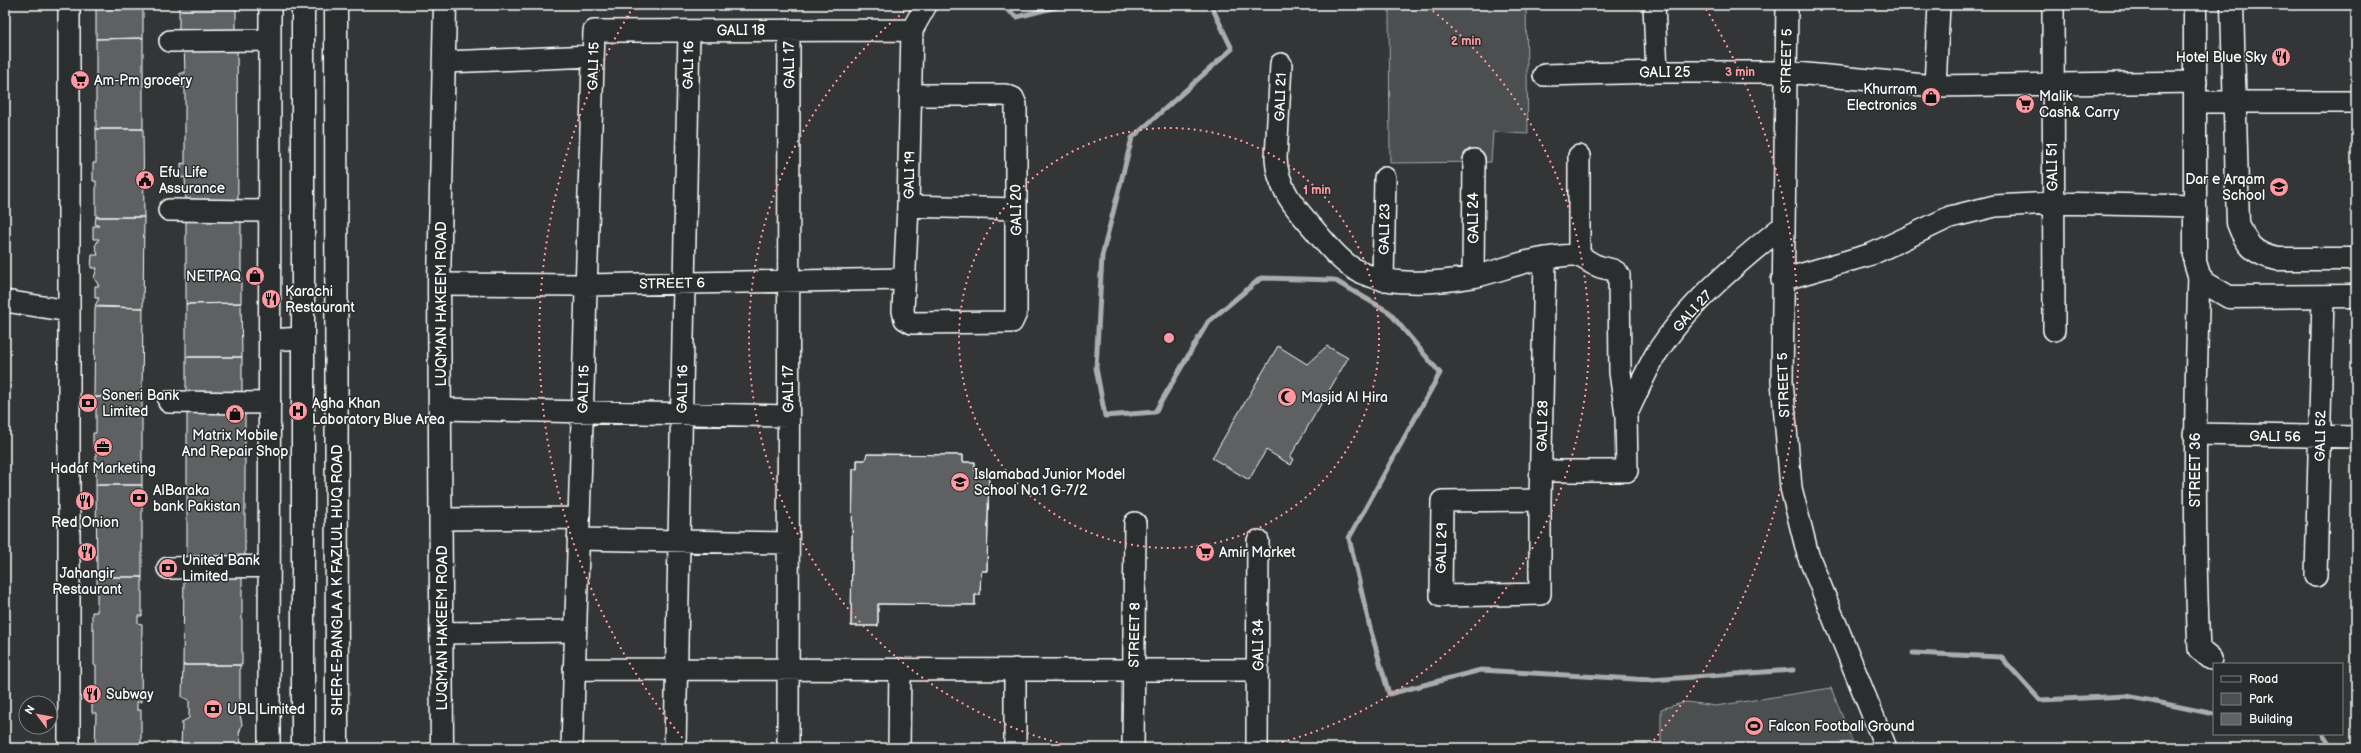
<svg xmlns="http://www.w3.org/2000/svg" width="2361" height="753" viewBox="0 0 2361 753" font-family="'Balsamiq Sans',sans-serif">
<rect width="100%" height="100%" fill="#333536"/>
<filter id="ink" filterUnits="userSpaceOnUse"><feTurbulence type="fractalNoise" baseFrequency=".025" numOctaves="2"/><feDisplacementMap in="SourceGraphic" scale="8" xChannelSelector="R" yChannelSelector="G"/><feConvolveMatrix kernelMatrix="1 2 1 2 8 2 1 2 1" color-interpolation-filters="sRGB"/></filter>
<g filter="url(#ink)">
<path fill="#4c4f50" stroke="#a6a7a8" d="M 1389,5 L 1526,5 L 1528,134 L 1493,132 L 1491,162 L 1390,163 Z
M 1831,688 L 1855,748 L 1661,748 L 1661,709 L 1686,702 L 1716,706 Z"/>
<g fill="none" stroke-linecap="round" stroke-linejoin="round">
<path stroke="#abacad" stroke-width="5" d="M 1001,5 L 1017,17 L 1064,5
M 1211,5 L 1232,49 L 1132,138 L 1102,256 L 1096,368 L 1105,416 L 1155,412 L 1208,322 L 1261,278 L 1334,280 L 1389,312 L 1440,373 L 1349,538 L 1370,628 L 1389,694 L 1481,670 L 1651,680 L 1793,670
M 1913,653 L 2001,657 L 2040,700 L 2127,696 L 2214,714
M 2323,734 L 2332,748"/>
</g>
<path fill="#5f6162" stroke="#fff" d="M 96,5 L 143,5 L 143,38 L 96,39 Z
M 179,5 L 236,5 L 236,37 L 179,37 Z
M 143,38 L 143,129 L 96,129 L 96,39 Z
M 237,43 L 238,204 L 186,204 L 185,177 L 181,178 L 181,163 L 185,164 L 185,87 L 181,87 L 180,73 L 185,73 L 184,44 Z
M 96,129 L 143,129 L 144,217 L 96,217 L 96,181 L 93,181 L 93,163 L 96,163 Z
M 186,214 L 241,214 L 241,303 L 186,304 Z
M 96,217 L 144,217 L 143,308 L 95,306 L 99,298 L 95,298 L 95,286 L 99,286 L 94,278 L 97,268 L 91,268 L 92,255 L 98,255 L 95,246 L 99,239 L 93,239 L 93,226 L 99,226 L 95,224 Z
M 241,303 L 242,357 L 186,357 L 186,304 Z
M 95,307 L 143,308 L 142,397 L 94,397 Z
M 1278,346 L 1307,364 L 1327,346 L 1348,358 L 1290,457 L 1294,459 L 1291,465 L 1266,450 L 1249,480 L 1212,458 Z
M 186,357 L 242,357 L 242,397 L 186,398 Z
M 96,397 L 142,397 L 142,485 L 96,485 L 96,448 L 93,448 L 93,433 L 96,433 Z
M 245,406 L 245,563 L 187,563 L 187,407 Z
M 867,454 L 963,455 L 963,462 L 975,462 L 975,471 L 989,471 L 987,571 L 981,571 L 980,595 L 975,595 L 975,605 L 878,604 L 878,626 L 851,626 L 853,469 L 857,469 L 857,460 L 865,460 Z
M 867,454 L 963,455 L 963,462 L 975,462 L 975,471 L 989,471 L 987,571 L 981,571 L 980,595 L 975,595 L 975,605 L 878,604 L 878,626 L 851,626 L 853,469 L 857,469 L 857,460 L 865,460 Z
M 96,485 L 142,485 L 142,577 L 97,577 Z
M 242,570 L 242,665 L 183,665 L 184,572 Z
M 97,577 L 142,577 L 142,616 L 138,616 L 138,623 L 142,624 L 141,702 L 137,702 L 137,710 L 141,710 L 141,748 L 95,748 L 96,713 L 92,713 L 92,699 L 96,699 L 96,666 L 94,665 L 94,629 L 92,629 L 92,612 L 97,612 Z
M 183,665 L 240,665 L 240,705 L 238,706 L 242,724 L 239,734 L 242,748 L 181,748 L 182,722 L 189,718 L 189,700 L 182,697 Z"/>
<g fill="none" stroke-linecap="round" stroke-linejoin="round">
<g stroke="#fff" stroke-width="24">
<path id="street" d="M 69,5 L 69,748
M 1654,5 L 1657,72
M 1787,5 L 1782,381 L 1791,488 L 1808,555 L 1886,748
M 2053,5 L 2054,330
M 170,41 L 270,40
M 445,62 L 593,56
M 1281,64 L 1276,158 C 1277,187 1295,208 1313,228 C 1324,241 1337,258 1351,267 C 1382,288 1438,283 1473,277 C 1496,272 1517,263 1540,259 C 1547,258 1574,253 1579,256 C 1586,259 1591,264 1598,266 C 1606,270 1613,267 1619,275 L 1620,372 L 1626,415 L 1627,471 L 1541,471
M 1544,75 L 1657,72 L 1785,72 L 1935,86 L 2196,82
M 1935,86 L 1939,5
M 910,95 L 1005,95 L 1013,98 L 1016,105 L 1016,313 L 1012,322 L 912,323 L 905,319 L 903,311 L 908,206 L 912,30 L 926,5
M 2196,102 L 2356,102
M 908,206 L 1016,209
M 169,210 L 270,211
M 1579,255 L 1579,156
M 2199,275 C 2195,400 2193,524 2199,649 L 2211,659
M 1473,277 L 1474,160
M 1383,280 L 1385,178
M 1782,280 L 1872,254 L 1950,217 L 1995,206 L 2052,203 L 2195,206
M 439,284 L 586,285 L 905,279
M 5,301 L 69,311
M 270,340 L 303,338
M 169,402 L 270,403
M 440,409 L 788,416
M 1626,415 C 1636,395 1645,373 1656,354 C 1688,304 1737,263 1783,226
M 2194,434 L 2356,437
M 1540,500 L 1442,501 L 1441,596 L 1540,594 L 1540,500 L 1545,258
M 442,519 L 579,518
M 578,539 L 788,543
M 168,568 L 269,566
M 2316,576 L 2323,297
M 442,633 L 575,631
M 574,669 L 1257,670
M 269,748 L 270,5
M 572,748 L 594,31 L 912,30
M 675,748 L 689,31
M 788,748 L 789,30
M 899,748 L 900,669
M 1015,748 L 1015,669
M 1133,748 L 1135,523
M 1257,748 L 1258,541"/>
</g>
<g stroke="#fff" stroke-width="25">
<path id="secondary" d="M 336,5 L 337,748
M 2195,5 L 2195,262 L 2199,275 L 2205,283 L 2229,297 L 2356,296
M 2232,5 L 2238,223 C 2246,245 2254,254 2277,259 L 2356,259
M 303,748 L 303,5
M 442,748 L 439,284 L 445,5"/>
</g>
<use href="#street" stroke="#2a2d2e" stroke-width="21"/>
<use href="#secondary" stroke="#2a2d2e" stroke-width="22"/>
</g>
</g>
<g fill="none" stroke="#ff9aa2" stroke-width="2" stroke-dasharray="2 4">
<circle cx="1169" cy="338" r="210"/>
<path d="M1075 747A420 420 0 0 1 910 7M1428 7A420 420 0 0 1 1263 747"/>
<path d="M690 747A630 630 0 0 1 632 9M1706 9A630 630 0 0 1 1648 747"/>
</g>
<defs>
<g id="restaurant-disc" transform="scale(1)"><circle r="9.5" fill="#ff9aa2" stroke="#2a2d2e"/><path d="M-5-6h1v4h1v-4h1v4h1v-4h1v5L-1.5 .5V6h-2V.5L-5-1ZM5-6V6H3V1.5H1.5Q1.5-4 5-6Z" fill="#111"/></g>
<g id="supermarket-disc" transform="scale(1)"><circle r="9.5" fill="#ff9aa2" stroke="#2a2d2e"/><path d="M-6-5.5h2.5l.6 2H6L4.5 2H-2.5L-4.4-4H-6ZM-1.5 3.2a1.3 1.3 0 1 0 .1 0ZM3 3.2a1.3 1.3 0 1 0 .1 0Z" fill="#111"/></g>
<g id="shop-disc" transform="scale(1)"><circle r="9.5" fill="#ff9aa2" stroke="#2a2d2e"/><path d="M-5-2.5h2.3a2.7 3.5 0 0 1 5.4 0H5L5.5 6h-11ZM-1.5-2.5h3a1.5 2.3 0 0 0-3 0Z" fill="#111"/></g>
<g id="civic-disc" transform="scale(1)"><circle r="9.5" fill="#ff9aa2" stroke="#2a2d2e"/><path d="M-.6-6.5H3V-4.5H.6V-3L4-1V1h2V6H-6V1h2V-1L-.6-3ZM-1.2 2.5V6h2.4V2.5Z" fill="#111"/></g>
<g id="school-disc" transform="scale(1)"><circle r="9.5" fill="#ff9aa2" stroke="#2a2d2e"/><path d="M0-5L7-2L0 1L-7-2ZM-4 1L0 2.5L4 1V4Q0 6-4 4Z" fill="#111"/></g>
<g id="mosque-disc" transform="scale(1)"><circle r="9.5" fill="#ff9aa2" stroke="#2a2d2e"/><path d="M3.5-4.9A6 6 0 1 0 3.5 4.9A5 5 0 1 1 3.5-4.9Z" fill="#111"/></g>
<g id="bank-disc" transform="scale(1)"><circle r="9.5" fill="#ff9aa2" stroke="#2a2d2e"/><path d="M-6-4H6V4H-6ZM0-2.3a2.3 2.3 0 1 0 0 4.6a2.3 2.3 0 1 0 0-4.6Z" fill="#111"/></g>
<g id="hospital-disc" transform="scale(1)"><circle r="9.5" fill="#ff9aa2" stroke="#2a2d2e"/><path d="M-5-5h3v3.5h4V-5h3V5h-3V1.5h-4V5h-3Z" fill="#111"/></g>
<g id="office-disc" transform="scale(1)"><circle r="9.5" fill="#ff9aa2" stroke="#2a2d2e"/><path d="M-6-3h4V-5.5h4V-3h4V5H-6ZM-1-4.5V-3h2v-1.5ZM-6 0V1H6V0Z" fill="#111"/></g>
<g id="stadium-disc" transform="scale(1)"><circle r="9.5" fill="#ff9aa2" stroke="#2a2d2e"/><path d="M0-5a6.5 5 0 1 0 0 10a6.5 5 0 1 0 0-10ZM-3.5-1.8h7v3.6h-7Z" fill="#111"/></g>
</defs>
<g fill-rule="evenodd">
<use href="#restaurant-disc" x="2281" y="57"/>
<use href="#supermarket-disc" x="80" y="80"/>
<use href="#shop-disc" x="1931" y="97"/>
<use href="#supermarket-disc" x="2025" y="104"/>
<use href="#civic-disc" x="145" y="180"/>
<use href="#school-disc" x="2279" y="187"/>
<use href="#shop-disc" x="255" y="276"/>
<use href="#restaurant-disc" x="271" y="299"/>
<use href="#mosque-disc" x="1287" y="397"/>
<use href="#bank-disc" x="88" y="403"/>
<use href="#hospital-disc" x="298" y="411"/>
<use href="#shop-disc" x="235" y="414"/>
<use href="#office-disc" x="103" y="447"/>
<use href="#school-disc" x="960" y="482"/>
<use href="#bank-disc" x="139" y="498"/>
<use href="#restaurant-disc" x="85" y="501"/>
<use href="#restaurant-disc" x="87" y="552"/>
<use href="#supermarket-disc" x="1205" y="552"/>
<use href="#bank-disc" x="168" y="568"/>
<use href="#restaurant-disc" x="92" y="694"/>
<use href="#bank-disc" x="213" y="709"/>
<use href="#stadium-disc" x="1754" y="726"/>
</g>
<g text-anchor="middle" stroke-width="3" stroke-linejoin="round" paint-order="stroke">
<g font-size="14" fill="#fff" stroke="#2a2d2e">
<text x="741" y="35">GALI 18</text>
<text transform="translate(1786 61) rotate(-89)" y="5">STREET 5</text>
<text transform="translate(688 65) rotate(-89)" y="5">GALI 16</text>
<text transform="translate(789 65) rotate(-90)" y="5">GALI 17</text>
<text transform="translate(593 66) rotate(-88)" y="5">GALI 15</text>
<text x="1665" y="77">GALI 25</text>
<text transform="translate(1280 97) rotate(-88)" y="5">GALI 21</text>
<text transform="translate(2052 167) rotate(-90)" y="5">GALI 51</text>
<text transform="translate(909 175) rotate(-89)" y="5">GALI 19</text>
<text transform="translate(1016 210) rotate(-90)" y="5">GALI 20</text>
<text transform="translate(1473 218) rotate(-90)" y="5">GALI 24</text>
<text transform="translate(1384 229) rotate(-89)" y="5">GALI 23</text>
<text transform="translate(672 283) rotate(-1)" y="5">STREET 6</text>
<text transform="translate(441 304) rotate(-90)" y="5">LUQMAN HAKEEM ROAD</text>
<text transform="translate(1692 311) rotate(-48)" y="5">GALI 27</text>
<text transform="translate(1783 385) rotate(-92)" y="5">STREET 5</text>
<text transform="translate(583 389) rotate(-88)" y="5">GALI 15</text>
<text transform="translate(682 389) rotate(-89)" y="5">GALI 16</text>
<text transform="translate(788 389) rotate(-90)" y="5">GALI 17</text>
<text transform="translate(1542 426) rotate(-89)" y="5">GALI 28</text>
<text transform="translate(2275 436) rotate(1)" y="5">GALI 56</text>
<text transform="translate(2320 436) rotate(-89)" y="5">GALI 52</text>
<text transform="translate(2195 470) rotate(-90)" y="5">STREET 36</text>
<text transform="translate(1441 548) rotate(-89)" y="5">GALI 29</text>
<text transform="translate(337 580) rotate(-90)" y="5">SHER-E-BANGLA A K FAZLUL HUQ ROAD</text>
<text transform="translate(442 628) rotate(-90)" y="5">LUQMAN HAKEEM ROAD</text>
<text transform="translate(1134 635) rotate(-89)" y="5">STREET 8</text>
<text transform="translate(1258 645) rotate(-90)" y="5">GALI 34</text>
</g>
<g font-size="14" fill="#fff" stroke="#2a2d2e" text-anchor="start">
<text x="2267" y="62" text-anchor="end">Hotel Blue Sky</text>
<text x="94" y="85">Am-Pm grocery</text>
<text x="1917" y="94" text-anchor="end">Khurram<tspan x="1917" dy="16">Electronics</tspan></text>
<text x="2039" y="101">Malik<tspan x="2039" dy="16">Cash&amp; Carry</tspan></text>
<text x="159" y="177">Efu Life<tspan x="159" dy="16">Assurance</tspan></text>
<text x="2265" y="184" text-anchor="end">Dar e Arqam<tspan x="2265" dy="16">School</tspan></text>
<text x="241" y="281" text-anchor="end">NETPAQ</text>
<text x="285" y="296">Karachi<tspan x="285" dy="16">Restaurant</tspan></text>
<text x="102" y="400">Soneri Bank<tspan x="102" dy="16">Limited</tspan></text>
<text x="1301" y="402">Masjid Al Hira</text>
<text x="312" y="408">Agha Khan<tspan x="312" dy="16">Laboratory Blue Area</tspan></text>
<text x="235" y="440" text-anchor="middle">Matrix Mobile<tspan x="235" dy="16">And Repair Shop</tspan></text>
<text x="103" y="473" text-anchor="middle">Hadaf Marketing</text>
<text x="974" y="479">Islamabad Junior Model<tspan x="974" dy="16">School No.1 G-7/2</tspan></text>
<text x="153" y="495">AlBaraka<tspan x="153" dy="16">bank Pakistan</tspan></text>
<text x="85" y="527" text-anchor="middle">Red Onion</text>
<text x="1219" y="557">Amir Market</text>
<text x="182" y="565">United Bank<tspan x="182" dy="16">Limited</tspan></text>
<text x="87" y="578" text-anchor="middle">Jahangir<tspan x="87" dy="16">Restaurant</tspan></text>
<text x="106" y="699">Subway</text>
<text x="227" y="714">UBL Limited</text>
<text x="1768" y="731">Falcon Football Ground</text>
</g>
</g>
<circle cx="1169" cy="338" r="6" fill="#ff9aa2" stroke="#2a2d2e" stroke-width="2"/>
<g font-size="12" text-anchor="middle" font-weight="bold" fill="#ff9aa2" stroke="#2a2d2e" stroke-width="3" stroke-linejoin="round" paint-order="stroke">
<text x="1466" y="45">2 min</text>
<text x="1740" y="76">3 min</text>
<text x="1317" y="194">1 min</text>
</g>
<rect width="2361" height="753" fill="none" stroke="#2a2d2e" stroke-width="20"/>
<rect x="10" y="10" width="2341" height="733" fill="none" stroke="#fff" stroke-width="1.5" filter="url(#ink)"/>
<rect x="2213" y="663" width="130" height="72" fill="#2a2d2e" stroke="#7f8182"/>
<rect x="2221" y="676" width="20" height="6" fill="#2a2d2e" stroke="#7f8182"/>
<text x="2249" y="683" font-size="12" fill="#ffffff">Road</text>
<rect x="2221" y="693" width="20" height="12" fill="#4c4f50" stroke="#7f8182"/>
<text x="2249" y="703" font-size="12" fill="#ffffff">Park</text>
<rect x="2221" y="713" width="20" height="12" fill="#5f6162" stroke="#7f8182"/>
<text x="2249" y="723" font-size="12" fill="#ffffff">Building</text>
<g transform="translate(38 715) rotate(302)"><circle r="19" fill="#2a2d2e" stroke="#7f8182"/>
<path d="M0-3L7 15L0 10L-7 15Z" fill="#ff9aa2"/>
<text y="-6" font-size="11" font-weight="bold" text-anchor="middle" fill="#ffffff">N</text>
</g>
</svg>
